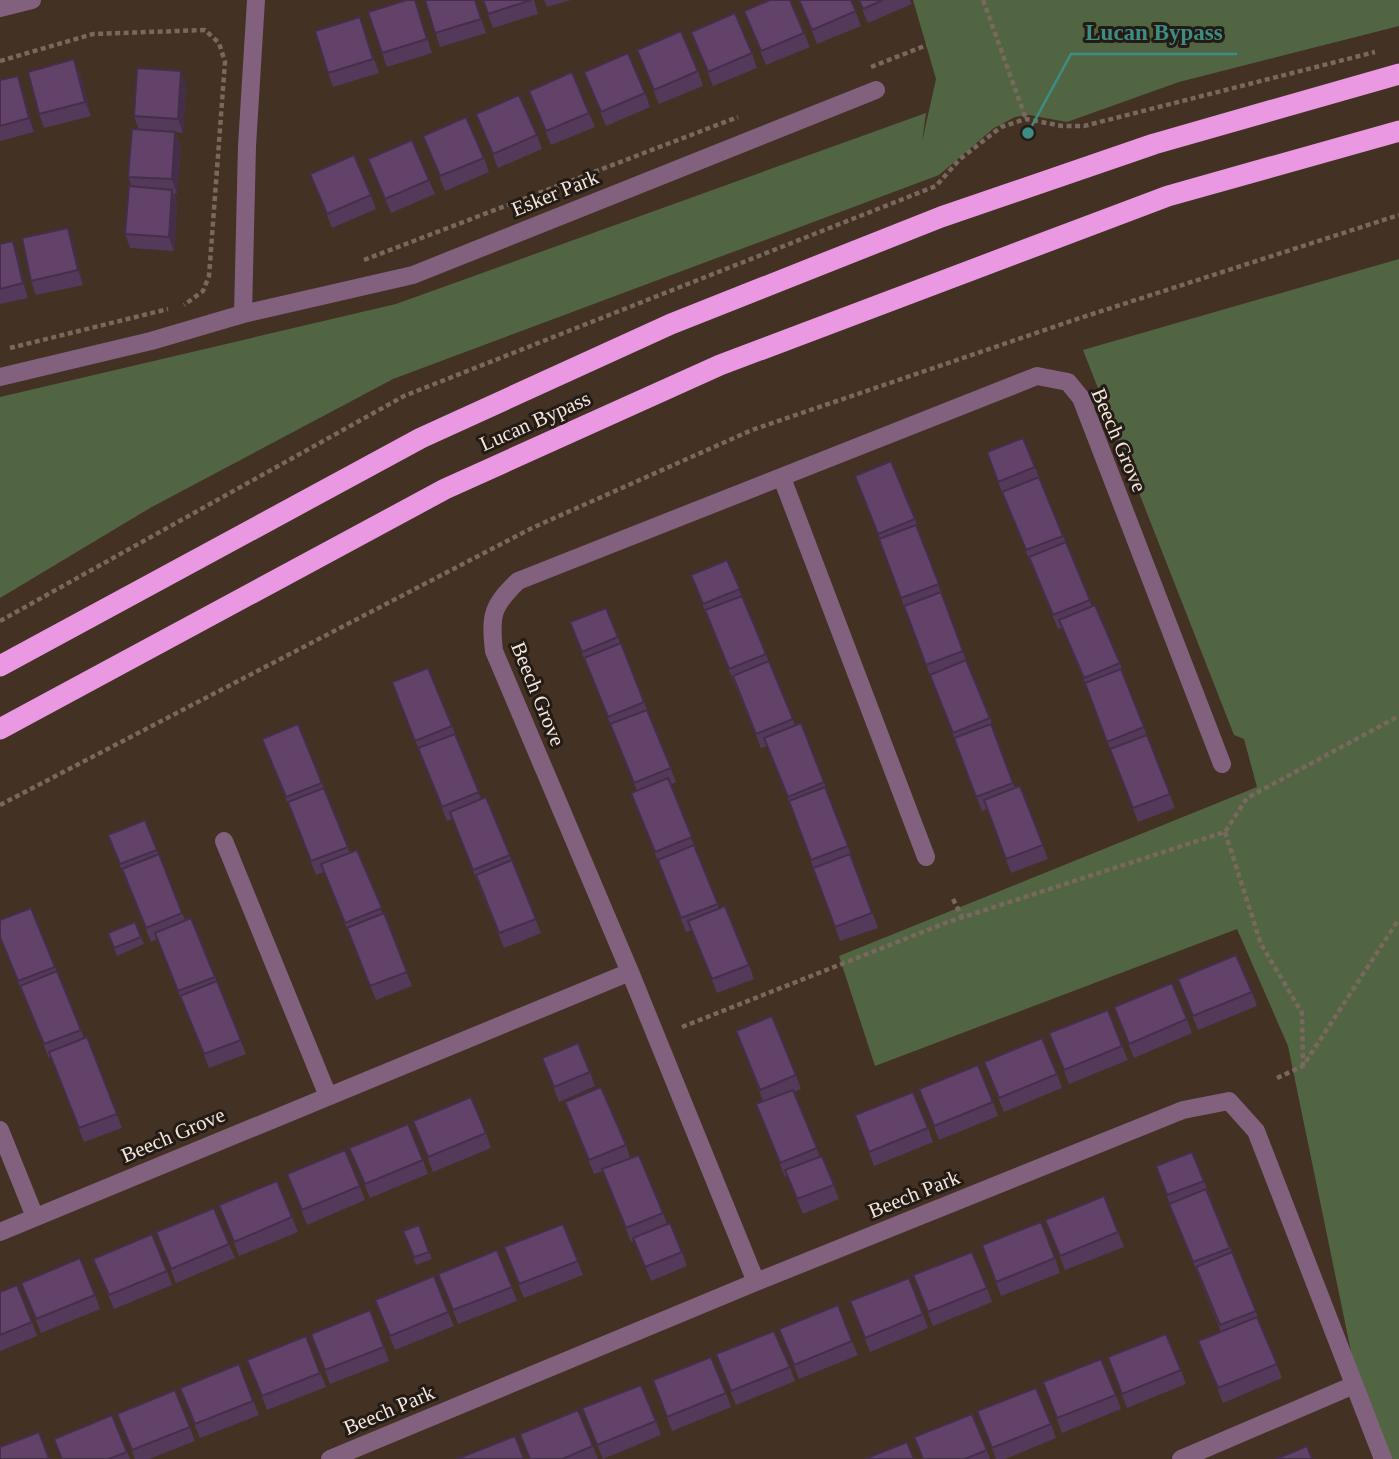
<svg xmlns="http://www.w3.org/2000/svg" width="1399" height="1459" viewBox="0 0 1399 1459" font-family="Georgia,serif">
<rect width="100%" height="100%" fill="#433124"/>
<path fill="#526543" d="M 913,0 L 1399,0 L 1399,26 L 1179,82 L 1067,122 L 1029,115 L 1015,117 L 994,128 L 939,175 L 393,379 L 150,508 L 0,598 L 0,397 L 396,304 L 926,113 L 922,142 L 936,79 Z
M 1399,259 L 1399,1459 L 1386,1459 L 1360,1395 L 1288,1046 L 1237,929 L 875,1066 L 839,956 L 1257,787 L 1244,739 L 1234,735 L 1083,350 Z"/>
<g fill="none" stroke-linecap="round" stroke-linejoin="round">
<path stroke="#79685d" stroke-width="4.5" stroke-dasharray="5 3.5" stroke-linecap="butt" d="M 983,0 L 1026,119
M 0,61 L 93,34 L 205,30 L 219,43 L 225,62 L 209,276 L 203,291 L 184,305
M 871,67 L 927,45
M 364,260 L 738,117
M 10,348 L 168,309
M 0,621 L 404,396 L 936,186 L 960,159 L 1001,127 L 1026,119 L 1062,126 L 1084,126 L 1375,52
M 0,805 L 532,528 L 752,430 L 1080,318 L 1399,215
M 1225,832 L 1261,944 L 1302,1013 L 1303,1066
M 953,899 L 962,917
M 682,1027 L 948,922 L 1225,832 L 1247,798 L 1399,716
M 1277,1078 L 1303,1066 L 1399,919"/>
<path stroke="#82617e" stroke-width="18" d="M 0,8 L 32,0
M 243,314 L 247,146 L 256,0
M 0,377 L 151,341 L 243,314 L 413,275 L 876,90
M 782,478 L 926,857
M 224,841 L 328,1096
M 0,1130 L 35,1217
M 0,1232 L 630,972
M 756,1282 L 630,972 L 494,651 C 490,615 492,606 518,581 L 1037,376 L 1068,382 L 1081,398 L 1222,764
M 330,1459 L 756,1282 L 1183,1110 L 1229,1101 L 1256,1131 L 1383,1459
M 1181,1459 L 1354,1385"/>
<path stroke="#ea98e1" stroke-width="21" d="M 0,666 L 421,438 L 671,324 L 941,217 L 1154,144 L 1399,74
M 0,729 L 445,489 L 720,365 L 1168,196 L 1399,131"/>
</g>
<path fill="#54395a" d="M 425,0 L 475,0 L 486,33 L 440,47 Z
M 483,0 L 534,0 L 538,14 L 493,28 Z
M 544,0 L 571,0 L 547,7 Z
M 799,0 L 851,0 L 861,26 L 817,44 Z
M 858,0 L 910,0 L 912,4 L 868,23 Z
M 744,11 L 804,33 L 810,47 L 766,65 Z
M 419,12 L 432,53 L 387,67 L 382,53 Z
M 360,17 L 379,73 L 333,87 L 328,73 Z
M 691,32 L 752,53 L 757,68 L 713,86 Z
M 637,50 L 698,71 L 703,86 L 659,104 Z
M 74,59 L 80,74 L 91,116 L 44,128 L 39,114 Z
M 584,72 L 645,93 L 650,107 L 606,126 Z
M 0,80 L 23,90 L 34,132 L 0,141 Z
M 186,86 L 183,133 L 175,132 L 181,146 L 177,194 L 174,193 L 177,204 L 174,251 L 130,248 L 125,234 L 132,187 L 128,177 L 139,130 L 134,116 Z
M 529,91 L 589,113 L 595,127 L 551,145 Z
M 476,114 L 537,135 L 542,149 L 498,168 Z
M 423,136 L 484,158 L 489,172 L 445,191 Z
M 368,159 L 429,180 L 435,194 L 391,213 Z
M 310,174 L 371,195 L 376,209 L 332,228 Z
M 68,228 L 73,242 L 83,285 L 36,295 L 31,281 Z
M 13,241 L 18,255 L 28,298 L 0,304 L 0,244 Z
M 1023,438 L 1092,606 L 1120,663 L 1124,677 L 1175,808 L 1138,822 L 1085,683 L 1062,628 L 1058,629 L 1007,506 L 987,452 Z
M 860,490 L 915,519 L 943,598 L 968,665 L 990,718 L 995,733 L 994,733 L 1015,788 L 1020,786 L 1048,859 L 1011,873 L 987,809 L 982,811 L 909,620 L 880,539 Z
M 727,560 L 795,725 L 824,782 L 878,928 L 840,941 L 789,801 L 767,746 L 761,748 L 710,624 L 691,575 Z
M 575,636 L 618,637 L 676,782 L 670,785 L 719,908 L 749,965 L 754,979 L 717,993 L 692,930 L 686,932 L 663,874 L 631,793 L 637,791 Z
M 392,682 L 452,726 L 481,799 L 486,797 L 541,933 L 504,948 L 452,819 L 447,821 Z
M 298,724 L 350,853 L 357,850 L 412,986 L 376,1000 L 324,872 L 316,875 L 262,739 Z
M 145,820 L 185,920 L 191,918 L 246,1054 L 209,1068 L 157,939 L 151,942 L 113,849 Z
M 31,908 L 84,1038 L 87,1037 L 122,1128 L 84,1142 L 51,1057 L 49,1058 L 0,938 Z
M 135,922 L 144,944 L 117,956 L 108,933 Z
M 1252,992 L 1257,1006 L 1198,1030 L 1183,994 Z
M 1187,1019 L 1192,1033 L 1134,1058 L 1119,1021 Z
M 736,1031 L 796,1075 L 801,1089 L 794,1092 L 820,1157 L 822,1156 L 839,1199 L 803,1214 L 787,1176 L 785,1177 L 761,1118 L 756,1104 L 763,1101 Z
M 1049,1033 L 1122,1046 L 1128,1060 L 1069,1084 Z
M 542,1058 L 590,1072 L 595,1086 L 559,1102 Z
M 1057,1074 L 1062,1088 L 1004,1112 L 989,1076 Z
M 919,1089 L 993,1102 L 998,1116 L 939,1140 Z
M 565,1102 L 626,1145 L 630,1158 L 663,1213 L 667,1224 L 682,1252 L 687,1266 L 651,1281 L 635,1241 L 631,1242 L 603,1171 L 594,1174 Z
M 855,1115 L 928,1128 L 933,1142 L 874,1166 Z
M 413,1121 L 486,1133 L 491,1148 L 433,1172 Z
M 349,1148 L 423,1160 L 428,1174 L 370,1198 Z
M 1156,1166 L 1204,1181 L 1282,1378 L 1223,1403 L 1198,1341 L 1221,1332 L 1175,1218 Z
M 287,1174 L 360,1186 L 365,1200 L 307,1225 Z
M 219,1205 L 292,1217 L 298,1232 L 239,1256 Z
M 1045,1220 L 1118,1232 L 1124,1247 L 1065,1270 Z
M 563,1224 L 583,1275 L 524,1298 L 509,1261 Z
M 419,1225 L 432,1259 L 416,1265 L 403,1231 Z
M 156,1232 L 229,1244 L 235,1258 L 176,1283 Z
M 982,1245 L 1055,1258 L 1060,1273 L 1001,1296 Z
M 497,1250 L 517,1301 L 458,1324 L 444,1288 Z
M 93,1259 L 167,1271 L 172,1285 L 114,1309 Z
M 913,1275 L 987,1288 L 992,1302 L 933,1326 Z
M 21,1283 L 95,1295 L 100,1309 L 41,1333 Z
M 0,1292 L 32,1322 L 37,1336 L 0,1351 Z
M 375,1300 L 448,1312 L 454,1326 L 395,1350 Z
M 850,1301 L 923,1314 L 928,1328 L 870,1352 Z
M 370,1310 L 389,1361 L 330,1384 L 316,1348 Z
M 779,1329 L 852,1341 L 858,1355 L 799,1379 Z
M 306,1336 L 326,1387 L 267,1410 L 253,1374 Z
M 239,1364 L 259,1415 L 200,1438 L 185,1402 Z
M 790,1367 L 795,1381 L 736,1405 L 721,1369 Z
M 1181,1370 L 1186,1384 L 1127,1408 L 1113,1372 Z
M 653,1380 L 726,1393 L 731,1407 L 672,1431 Z
M 1043,1382 L 1116,1395 L 1121,1409 L 1062,1433 Z
M 175,1390 L 195,1441 L 149,1459 L 135,1459 L 117,1414 Z
M 582,1408 L 656,1421 L 661,1435 L 603,1459 Z
M 977,1411 L 1051,1424 L 1056,1438 L 1005,1459 L 996,1459 Z
M 972,1414 L 990,1459 L 922,1459 Z
M 112,1415 L 130,1459 L 61,1459 L 54,1439 Z
M 593,1446 L 598,1459 L 529,1459 Z"/>
<path fill="#452e4a" d="M 74,59 L 80,74 L 91,116 L 85,102 Z
M 181,71 L 186,86 L 183,133 L 178,119 Z
M 18,76 L 23,90 L 34,132 L 29,118 Z
M 175,132 L 181,146 L 177,194 L 172,179 Z
M 172,190 L 177,204 L 174,251 L 169,237 Z
M 68,228 L 73,242 L 83,285 L 78,270 Z
M 13,241 L 18,255 L 28,298 L 23,283 Z"/>
<path fill="#624269" stroke="#452e4a" stroke-width="2" d="M 407,0 L 415,0 L 427,39 L 382,53 L 368,12 Z
M 425,0 L 475,0 L 481,19 L 435,33 Z
M 483,0 L 531,0 L 488,14 Z
M 770,0 L 790,0 L 804,33 L 761,51 L 744,11 Z
M 799,0 L 851,0 L 856,11 L 812,30 Z
M 859,0 L 883,0 L 863,9 Z
M 735,13 L 752,53 L 708,72 L 691,32 Z
M 360,17 L 373,59 L 328,73 L 315,31 Z
M 681,31 L 698,71 L 654,90 L 637,50 Z
M 628,53 L 645,93 L 601,112 L 584,72 Z
M 74,59 L 85,102 L 39,114 L 28,72 Z
M 137,68 L 181,71 L 178,119 L 134,116 Z
M 572,72 L 589,113 L 546,131 L 529,91 Z
M 18,76 L 29,118 L 0,126 L 0,80 Z
M 519,95 L 537,135 L 493,154 L 476,114 Z
M 466,117 L 484,158 L 440,176 L 423,136 Z
M 132,129 L 175,132 L 172,179 L 128,177 Z
M 412,140 L 429,180 L 385,199 L 368,159 Z
M 354,155 L 371,195 L 327,214 L 310,174 Z
M 129,186 L 172,190 L 169,237 L 125,234 Z
M 68,228 L 78,270 L 31,281 L 22,238 Z
M 13,241 L 23,283 L 0,289 L 0,244 Z
M 1023,438 L 1035,467 L 998,482 L 987,452 Z
M 891,461 L 915,519 L 878,534 L 855,476 Z
M 1039,477 L 1063,536 L 1026,550 L 1002,492 Z
M 916,525 L 939,584 L 901,598 L 879,539 Z
M 1066,542 L 1090,600 L 1053,615 L 1029,557 Z
M 727,560 L 740,589 L 703,604 L 691,575 Z
M 941,592 L 963,651 L 926,665 L 904,606 Z
M 742,596 L 766,654 L 729,669 L 705,610 Z
M 1095,605 L 1120,663 L 1084,678 L 1059,620 Z
M 606,608 L 618,637 L 582,652 L 570,622 Z
M 621,643 L 644,702 L 608,717 L 584,658 Z
M 966,660 L 990,718 L 953,733 L 930,675 Z
M 769,661 L 793,719 L 756,734 L 733,676 Z
M 428,668 L 452,726 L 415,741 L 392,682 Z
M 1121,669 L 1144,727 L 1107,742 L 1085,683 Z
M 647,710 L 671,768 L 634,783 L 610,724 Z
M 801,723 L 824,782 L 788,797 L 764,738 Z
M 298,724 L 322,783 L 286,797 L 262,739 Z
M 991,724 L 1013,783 L 976,797 L 954,738 Z
M 455,734 L 479,792 L 442,807 L 418,748 Z
M 1147,735 L 1170,794 L 1133,808 L 1110,749 Z
M 668,778 L 692,837 L 655,852 L 631,793 Z
M 1020,786 L 1043,845 L 1006,859 L 984,800 Z
M 825,787 L 848,846 L 811,860 L 789,801 Z
M 324,788 L 348,847 L 311,861 L 288,802 Z
M 486,797 L 510,855 L 473,870 L 450,812 Z
M 145,820 L 157,850 L 120,864 L 108,835 Z
M 694,845 L 718,904 L 681,918 L 658,860 Z
M 357,850 L 382,908 L 345,923 L 321,864 Z
M 159,854 L 182,913 L 146,928 L 122,869 Z
M 850,854 L 872,913 L 835,927 L 813,868 Z
M 512,860 L 536,919 L 499,933 L 476,875 Z
M 725,906 L 749,965 L 712,979 L 688,921 Z
M 31,908 L 55,967 L 18,981 L 0,937 L 0,920 Z
M 384,913 L 407,972 L 370,986 L 347,928 Z
M 191,918 L 215,977 L 178,991 L 155,933 Z
M 135,922 L 141,937 L 114,948 L 108,933 Z
M 1236,955 L 1252,992 L 1193,1016 L 1178,979 Z
M 57,971 L 81,1030 L 44,1044 L 20,986 Z
M 217,981 L 241,1040 L 204,1054 L 180,996 Z
M 1172,983 L 1187,1019 L 1129,1044 L 1114,1007 Z
M 1108,1010 L 1122,1046 L 1064,1070 L 1049,1033 Z
M 772,1016 L 796,1075 L 760,1090 L 736,1031 Z
M 87,1037 L 117,1114 L 79,1128 L 49,1052 Z
M 1042,1038 L 1057,1074 L 999,1098 L 984,1062 Z
M 578,1043 L 590,1072 L 554,1087 L 542,1058 Z
M 978,1065 L 993,1102 L 934,1126 L 919,1089 Z
M 601,1087 L 626,1145 L 589,1160 L 565,1102 Z
M 793,1090 L 817,1148 L 780,1163 L 756,1104 Z
M 913,1092 L 928,1128 L 869,1152 L 855,1115 Z
M 471,1097 L 486,1133 L 428,1157 L 413,1121 Z
M 408,1124 L 423,1160 L 365,1184 L 349,1148 Z
M 345,1150 L 360,1186 L 302,1210 L 287,1174 Z
M 1192,1152 L 1204,1181 L 1167,1195 L 1156,1166 Z
M 639,1155 L 663,1213 L 626,1228 L 602,1169 Z
M 822,1156 L 834,1185 L 797,1199 L 785,1170 Z
M 277,1181 L 292,1217 L 234,1242 L 219,1205 Z
M 1206,1189 L 1230,1248 L 1193,1262 L 1169,1204 Z
M 1104,1196 L 1118,1232 L 1060,1256 L 1045,1220 Z
M 214,1208 L 229,1244 L 171,1269 L 156,1232 Z
M 1041,1222 L 1055,1258 L 996,1282 L 982,1245 Z
M 670,1223 L 682,1252 L 645,1267 L 633,1238 Z
M 563,1224 L 578,1261 L 519,1284 L 504,1247 Z
M 419,1225 L 429,1252 L 414,1257 L 403,1231 Z
M 152,1234 L 167,1271 L 109,1295 L 93,1259 Z
M 497,1250 L 512,1287 L 453,1310 L 438,1274 Z
M 972,1252 L 987,1288 L 928,1312 L 913,1275 Z
M 1232,1252 L 1256,1311 L 1220,1325 L 1196,1267 Z
M 80,1258 L 95,1295 L 36,1319 L 21,1283 Z
M 434,1276 L 448,1312 L 390,1336 L 375,1300 Z
M 909,1278 L 923,1314 L 865,1338 L 850,1301 Z
M 17,1285 L 32,1322 L 0,1335 L 0,1292 Z
M 838,1305 L 852,1341 L 794,1365 L 779,1329 Z
M 370,1310 L 384,1347 L 325,1370 L 311,1334 Z
M 1257,1317 L 1277,1364 L 1218,1388 L 1198,1341 Z
M 774,1331 L 790,1367 L 731,1391 L 716,1354 Z
M 1166,1334 L 1181,1370 L 1122,1394 L 1108,1357 Z
M 306,1336 L 320,1373 L 262,1396 L 247,1360 Z
M 711,1357 L 726,1393 L 667,1417 L 653,1380 Z
M 1101,1359 L 1116,1395 L 1057,1418 L 1043,1382 Z
M 239,1364 L 253,1401 L 195,1424 L 180,1388 Z
M 641,1385 L 656,1421 L 597,1445 L 582,1408 Z
M 1036,1388 L 1051,1424 L 992,1448 L 977,1411 Z
M 175,1390 L 190,1427 L 132,1450 L 117,1414 Z
M 578,1410 L 593,1446 L 562,1459 L 530,1459 L 520,1434 Z
M 972,1414 L 987,1450 L 965,1459 L 923,1459 L 914,1437 Z
M 112,1415 L 127,1452 L 109,1459 L 62,1459 L 54,1439 Z
M 39,1432 L 49,1459 L 0,1459 L 0,1447 Z
M 515,1436 L 524,1459 L 457,1459 Z
M 907,1442 L 914,1459 L 865,1459 Z
M 1307,1446 L 1312,1459 L 1276,1459 Z"/>
<g text-anchor="middle" stroke-width="6" stroke-linejoin="round" paint-order="stroke">
<g font-size="21" fill="#f3e7df" stroke="#241b15">
<text transform="translate(555 193) rotate(-22)" y="7">Esker Park</text>
<text transform="translate(535 421) rotate(-24)" y="7">Lucan Bypass</text>
<text transform="translate(1119 440) rotate(67)" y="7">Beech Grove</text>
<text transform="translate(538 694) rotate(68)" y="7">Beech Grove</text>
<text transform="translate(173 1135) rotate(-23)" y="7">Beech Grove</text>
<text transform="translate(914 1194) rotate(-22)" y="7">Beech Park</text>
<text transform="translate(389 1410) rotate(-23)" y="7">Beech Park</text>
</g>
</g>
<path fill="none" stroke="#3d8d85" stroke-width="2.5" d="M1028 133L1071 54H1237"/>
<circle fill="#3d8d85" stroke="#241b15" stroke-width="2.5" cx="1028" cy="133" r="7"/>
<g font-size="23" text-anchor="middle" font-weight="bold" fill="#3d8d85" stroke="#241b15" stroke-width="6" stroke-linejoin="round" paint-order="stroke">
<text x="1154" y="40">Lucan Bypass</text>
</g>
</svg>
